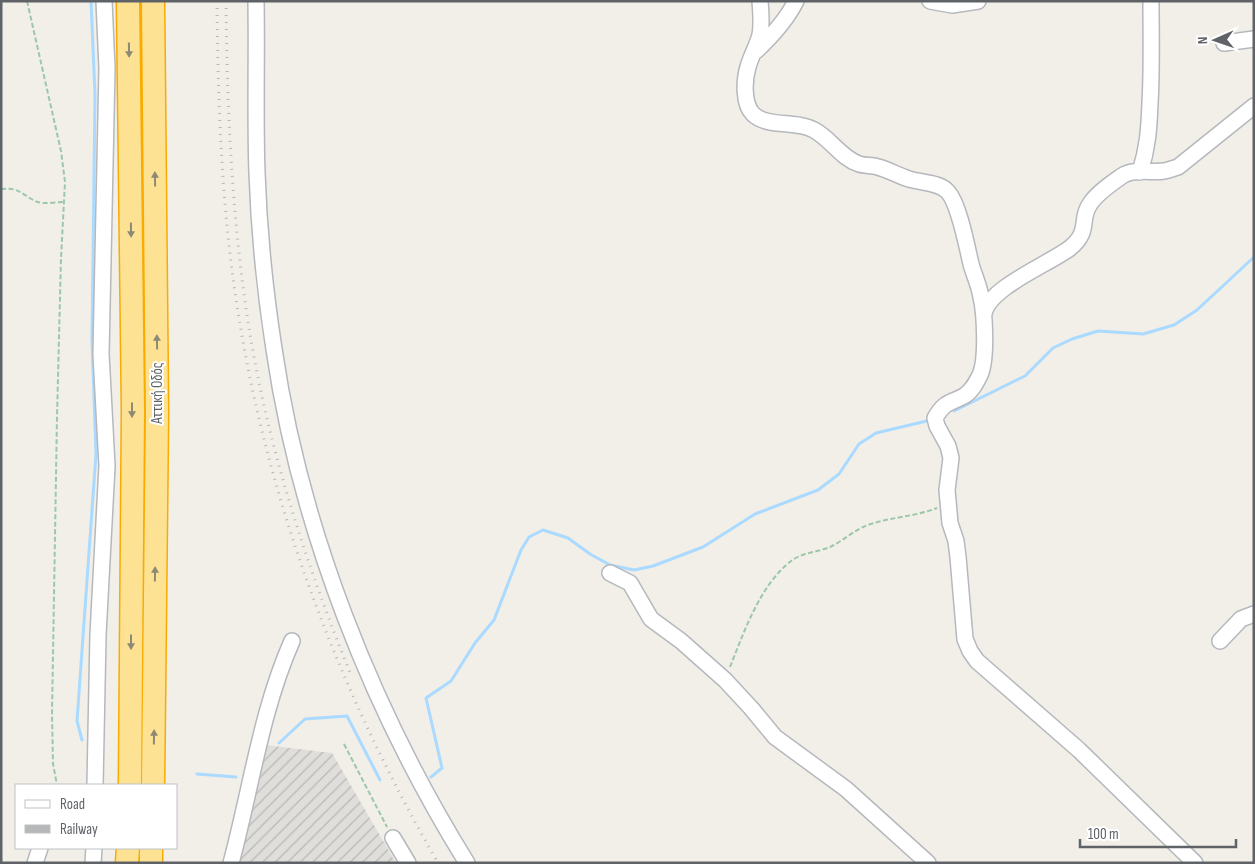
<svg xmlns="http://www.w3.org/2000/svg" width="1255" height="864" viewBox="0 0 1255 864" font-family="'Sofia Sans Condensed',sans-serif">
<defs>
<pattern id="industrial-furrows" width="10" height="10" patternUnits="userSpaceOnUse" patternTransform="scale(1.25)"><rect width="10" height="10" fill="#e0deda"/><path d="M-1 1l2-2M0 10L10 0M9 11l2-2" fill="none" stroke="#b9b8b5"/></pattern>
</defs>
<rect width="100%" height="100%" fill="#f1efe8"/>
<path fill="url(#industrial-furrows)" d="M 265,745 L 332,753 L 396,863 L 238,863 Z"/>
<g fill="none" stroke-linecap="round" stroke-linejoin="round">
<path stroke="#aadaff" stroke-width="3" d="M 954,411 L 1025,376 L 1053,348 L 1072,339 L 1098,331 L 1143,334 L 1174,325 L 1197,310 L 1254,257
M 82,740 L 77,721 L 96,454 L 92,340 L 95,95 L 91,1
M 279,743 L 305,719 L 347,716 L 380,780
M 197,774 L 236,777
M 431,777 L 442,768 L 426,698 L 451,681 L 475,643 L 494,620 L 521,550 L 529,537 L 543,530 L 568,538 L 590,554 L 610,565 L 634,570 L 653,566 L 703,547 L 755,514 L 818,490 L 839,474 L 859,444 L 876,433 L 931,420"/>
<g stroke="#b5b8bc" stroke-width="18">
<path id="minor" d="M 256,1 C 257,59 255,116 257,173 C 259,232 265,291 274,349 C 300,528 372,710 467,863
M 760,1 C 761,12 762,24 760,35 C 757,46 751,56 748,67 C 744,80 743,104 753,114 C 767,128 797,120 814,130 C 831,139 841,158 859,164 C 865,166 872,165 878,167 C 889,170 899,176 909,179 C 921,183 940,182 948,192 C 959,204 967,247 971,264 C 974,275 979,285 981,297 C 985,314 987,360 980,375 C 976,383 972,391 964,396 C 949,404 945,401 935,418 L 937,426 L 948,446 L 951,458 L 947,490 L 950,523 L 956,541 L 958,557 L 965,639 L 970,651 L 977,661 L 1079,750 L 1195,863
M 930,1 L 952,5 L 978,1
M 1224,43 L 1254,39
M 756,51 C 772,36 786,21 796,1
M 1140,172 C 1148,147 1149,128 1150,103 C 1152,69 1151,35 1151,1
M 984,314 C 988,288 1049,264 1070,248 C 1091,231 1079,219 1090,204 C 1097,193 1112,183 1122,176 C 1133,168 1151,173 1164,171 C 1169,170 1174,168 1178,167 L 1254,106
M 610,573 L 630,583 L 651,619 L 681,641 L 725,680 L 751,708 L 775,737 L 846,789 L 928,863
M 1220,641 L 1241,619 L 1254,614
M 95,785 L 98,635 L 107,466 L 101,354 L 107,68 L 104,1
M 393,838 L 408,863
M 35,863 L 40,848
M 93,863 L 94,848
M 231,863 C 251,789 261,711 292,641"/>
</g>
<g stroke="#f9ab00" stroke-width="25">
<path id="highway" d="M 128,1 L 133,411 L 130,785
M 153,785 L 157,412 L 153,1
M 127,863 L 128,848
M 151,863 L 151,848"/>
</g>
<path stroke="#9cc7a9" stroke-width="2" stroke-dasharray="5 2.5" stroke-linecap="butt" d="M 27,1 L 61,151 L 65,182 L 61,258 L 57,417 L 52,714 L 53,764 L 57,785
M 1,189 C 19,187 21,194 35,201 C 43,205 55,202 64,202
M 730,667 C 744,632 760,585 791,561 C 801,553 818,552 830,547 C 845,540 857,527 874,523 C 894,517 917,516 937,508
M 344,744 L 387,827"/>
<use href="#minor" stroke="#fff" stroke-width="15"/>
<use href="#highway" stroke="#fde293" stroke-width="22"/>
<path stroke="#b6b7b8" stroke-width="3" stroke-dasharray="1 6" stroke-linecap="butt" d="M 217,1 C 218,111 222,222 241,330 C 273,518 343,698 438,863
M 226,1 C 227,110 232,220 249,328 C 268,447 306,564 351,675"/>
</g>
<defs><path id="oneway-solid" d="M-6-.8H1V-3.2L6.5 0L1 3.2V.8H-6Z" transform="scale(1.25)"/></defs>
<g fill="#8e8975">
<use href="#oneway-solid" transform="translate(129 50) rotate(89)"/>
<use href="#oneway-solid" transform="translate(155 179) rotate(-91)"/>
<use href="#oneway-solid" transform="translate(131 230) rotate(89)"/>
<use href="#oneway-solid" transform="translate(157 342) rotate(-91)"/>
<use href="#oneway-solid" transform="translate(132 410) rotate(90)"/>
<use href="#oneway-solid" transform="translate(155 574) rotate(-89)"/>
<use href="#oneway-solid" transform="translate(131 642) rotate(90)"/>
<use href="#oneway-solid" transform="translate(154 737) rotate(-89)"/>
</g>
<g text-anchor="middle" stroke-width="4" stroke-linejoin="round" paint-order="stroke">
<g font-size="15" fill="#5f6368" stroke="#fff">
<text transform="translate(157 393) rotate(-90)" y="5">Αττική Οδός</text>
</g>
</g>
<rect width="1255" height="864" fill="none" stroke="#5f6368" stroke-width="5"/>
<rect x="15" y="784" width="162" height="65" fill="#ffffff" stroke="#bfc1c3"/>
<rect x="25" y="800" width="25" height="8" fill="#ffffff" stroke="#bfc1c3"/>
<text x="60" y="809" font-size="15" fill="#5f6368">Road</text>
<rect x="25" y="825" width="25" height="8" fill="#b6b7b8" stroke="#bfc1c3"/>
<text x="60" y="834" font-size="15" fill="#5f6368">Railway</text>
<g transform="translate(1215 40) rotate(268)" stroke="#ffffff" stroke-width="4" paint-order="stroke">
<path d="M0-4L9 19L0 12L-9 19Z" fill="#5f6368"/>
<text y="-8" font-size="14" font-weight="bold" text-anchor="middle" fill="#5f6368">N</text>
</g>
<path d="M1080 839v8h156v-8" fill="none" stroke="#5f6368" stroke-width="2.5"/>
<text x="1088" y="839" font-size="15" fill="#5f6368" stroke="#ffffff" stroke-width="4" paint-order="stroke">100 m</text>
</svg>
